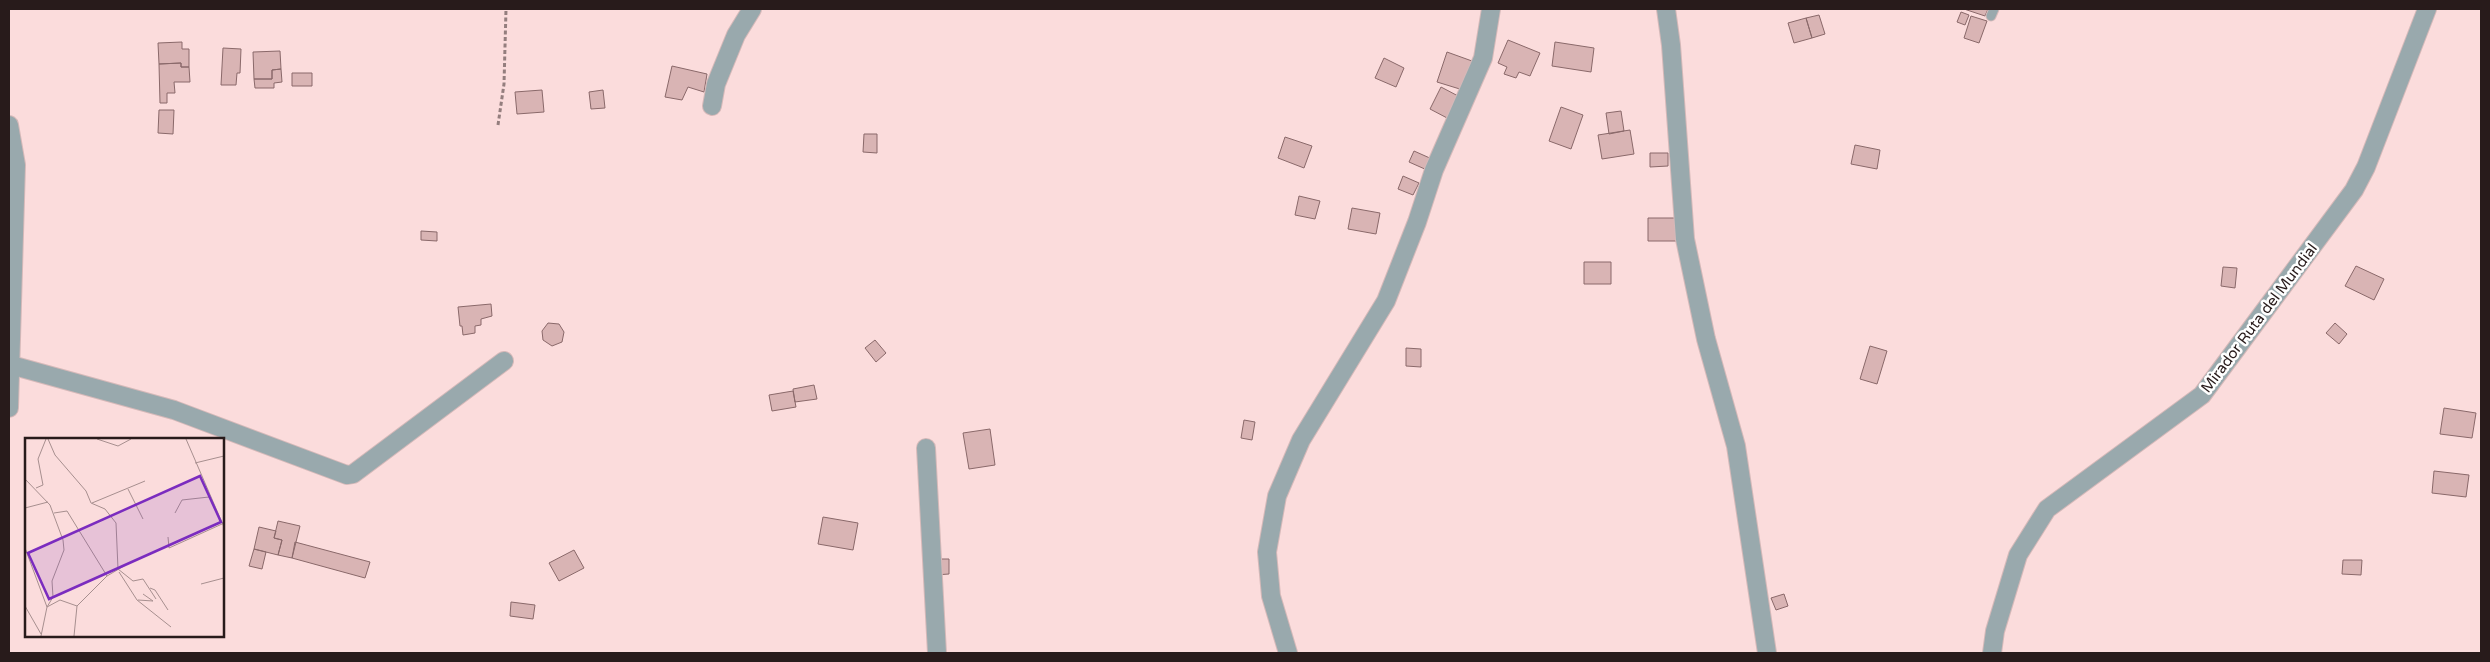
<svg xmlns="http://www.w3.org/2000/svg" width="2490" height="662" viewBox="0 0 2490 662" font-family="'Varela Round',sans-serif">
<rect width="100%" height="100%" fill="#fbdcdc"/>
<path fill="#d9b4b4" stroke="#8a696a" d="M 1964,9 L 1988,9 L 1985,16 Z
M 1961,12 L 1969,15 L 1965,25 L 1957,22 Z
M 1819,15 L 1825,34 L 1812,38 L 1806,18 Z
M 1971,16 L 1987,21 L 1979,43 L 1964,38 Z
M 1806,18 L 1812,38 L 1794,43 L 1788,23 Z
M 1508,40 L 1540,53 L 1530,76 L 1519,72 L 1516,78 L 1504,74 L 1507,67 L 1498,63 Z
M 182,42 L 182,49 L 189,49 L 189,67 L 181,67 L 181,63 L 159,64 L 158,43 Z
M 1555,42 L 1594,48 L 1591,72 L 1552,66 Z
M 223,48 L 241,49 L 240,73 L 237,73 L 236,85 L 221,85 Z
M 280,51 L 281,69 L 272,70 L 272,79 L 254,79 L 253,52 Z
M 1447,52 L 1472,61 L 1463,90 L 1437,82 Z
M 1384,58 L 1404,68 L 1396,87 L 1375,78 Z
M 181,63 L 181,67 L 189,67 L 190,82 L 174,82 L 175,93 L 167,93 L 167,103 L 160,103 L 159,64 Z
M 672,66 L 707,74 L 704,92 L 688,87 L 682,100 L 665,97 Z
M 281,69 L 282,82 L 274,83 L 274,88 L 255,88 L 254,79 L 272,79 L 272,70 Z
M 292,73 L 312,73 L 312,86 L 292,86 Z
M 1441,87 L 1460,97 L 1449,119 L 1430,109 Z
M 542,90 L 544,112 L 517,114 L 515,92 Z
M 603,90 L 605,108 L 591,109 L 589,92 Z
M 1561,107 L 1583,115 L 1571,149 L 1549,141 Z
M 159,110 L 174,110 L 173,134 L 158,133 Z
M 1621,111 L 1624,131 L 1609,134 L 1606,113 Z
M 1630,130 L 1634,154 L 1602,159 L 1598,135 Z
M 864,134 L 877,134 L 877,153 L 863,152 Z
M 1285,137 L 1312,146 L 1304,168 L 1278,158 Z
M 1855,145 L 1880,150 L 1877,169 L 1851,164 Z
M 1414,151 L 1432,159 L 1427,170 L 1409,162 Z
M 1650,153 L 1668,153 L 1668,166 L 1650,167 Z
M 1403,176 L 1419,183 L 1413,195 L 1398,189 Z
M 1299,196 L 1320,201 L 1315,219 L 1295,215 Z
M 1352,208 L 1380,213 L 1376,234 L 1348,229 Z
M 1648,218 L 1678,218 L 1678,241 L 1648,241 Z
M 421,231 L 437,232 L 437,241 L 421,240 Z
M 1584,262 L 1611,262 L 1611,284 L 1584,284 Z
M 2356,266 L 2384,279 L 2374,300 L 2345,286 Z
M 2223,267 L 2237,268 L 2235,288 L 2221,286 Z
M 491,304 L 492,316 L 481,319 L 481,325 L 475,326 L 475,333 L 463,335 L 462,326 L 460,326 L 458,307 Z
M 548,323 L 559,324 L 564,332 L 562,342 L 552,346 L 543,340 L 542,331 Z
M 2335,323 L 2347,334 L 2339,344 L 2326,333 Z
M 875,340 L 886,353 L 876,362 L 865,348 Z
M 1870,346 L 1887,351 L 1877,384 L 1860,379 Z
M 1406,348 L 1421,349 L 1421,367 L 1406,366 Z
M 814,385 L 817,399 L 795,402 L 793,389 Z
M 793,391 L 796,407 L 772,411 L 769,395 Z
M 2444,408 L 2476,413 L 2472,438 L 2440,434 Z
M 1244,420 L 1255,422 L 1252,440 L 1241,438 Z
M 990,429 L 995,465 L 969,469 L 963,433 Z
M 2434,471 L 2469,475 L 2466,497 L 2432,493 Z
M 823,517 L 858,523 L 853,550 L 818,544 Z
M 278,521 L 300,526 L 292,558 L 278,555 L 282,540 L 274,538 Z
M 259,527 L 276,531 L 274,538 L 282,540 L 278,555 L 254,549 Z
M 295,542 L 370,562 L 365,578 L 292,558 Z
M 254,549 L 266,552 L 262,569 L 249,566 Z
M 574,550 L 584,568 L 559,581 L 549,563 Z
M 934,559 L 949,559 L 949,574 L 935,575 Z
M 2343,560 L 2362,560 L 2361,575 L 2342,574 Z
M 1784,594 L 1788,606 L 1776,610 L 1771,598 Z
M 511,602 L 535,605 L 533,619 L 510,616 Z"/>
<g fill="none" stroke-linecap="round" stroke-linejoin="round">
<g stroke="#d5b9b9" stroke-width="11">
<path id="service" d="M 1991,16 L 1994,9"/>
</g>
<g stroke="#d5b9b9" stroke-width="20">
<path id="minor" d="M 1666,9 L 1671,45 L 1685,239 L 1706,339 L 1736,446 L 1767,653
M 712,106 L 716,84 L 736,35 L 752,9
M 9,125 L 16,165 L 9,408
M 11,365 L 174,410 L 347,475 L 353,474 L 504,361
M 926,448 L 937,653
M 1288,653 L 1271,596 L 1267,552 L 1277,496 L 1301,440 L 1386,301 L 1417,222 L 1434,170 L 1483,58 L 1491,9
M 1992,653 L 1995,631 L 2018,555 L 2047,509 L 2202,395 L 2354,190 L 2366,167 L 2427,9"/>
</g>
<path stroke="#947e7e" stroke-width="3" stroke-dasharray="4 2.5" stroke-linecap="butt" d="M 498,125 L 504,84 L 506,9"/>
<use href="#service" stroke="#99a9ad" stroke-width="9"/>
<use href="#minor" stroke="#99a9ad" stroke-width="18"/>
</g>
<g text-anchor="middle" stroke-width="5" stroke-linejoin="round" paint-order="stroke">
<g font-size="15" fill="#281b1b" stroke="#fff">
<text transform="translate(2259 318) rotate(-53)" y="5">Mirador Ruta del Mundial</text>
</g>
</g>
<g transform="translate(25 438)">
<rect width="199" height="199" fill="#fbdcdc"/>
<path fill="none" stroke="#a78f8f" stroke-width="1" d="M 23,1 L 30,17 L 61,53 L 66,65 L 80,71 L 91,85 L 93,131 L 108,143 L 118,141 L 131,161M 72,1 L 93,8 L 106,1M 161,1 L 199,89M 170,25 L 199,18M 0,41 L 25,67 L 38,102 L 39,112 L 27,143 L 28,159 L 22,169M 11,50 L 18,47 L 13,21 L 21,1M 103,51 L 118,81M 67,65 L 120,43M 0,70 L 23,64M 29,75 L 42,73 L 82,138M 150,75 L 157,62 L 184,59M 143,99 L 144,110 L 197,86M 0,110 L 22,169M 94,134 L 112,162 L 146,189M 176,146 L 199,140M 125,150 L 130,152 L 143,172M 113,162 L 128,163 L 118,156M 0,168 L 16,196M 16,198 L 22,169 L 35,162 L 52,168M 49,198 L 52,168 L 82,138 L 104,125"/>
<path fill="#7b2cbf" fill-opacity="0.15" stroke="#7b2cbf" stroke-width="2.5" d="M 175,38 L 196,84 L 24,161 L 3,115 Z"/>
<rect width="199" height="199" fill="none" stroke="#281b1b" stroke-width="2.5"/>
</g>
<rect width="2490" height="662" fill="none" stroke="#281b1b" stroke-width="20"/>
</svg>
